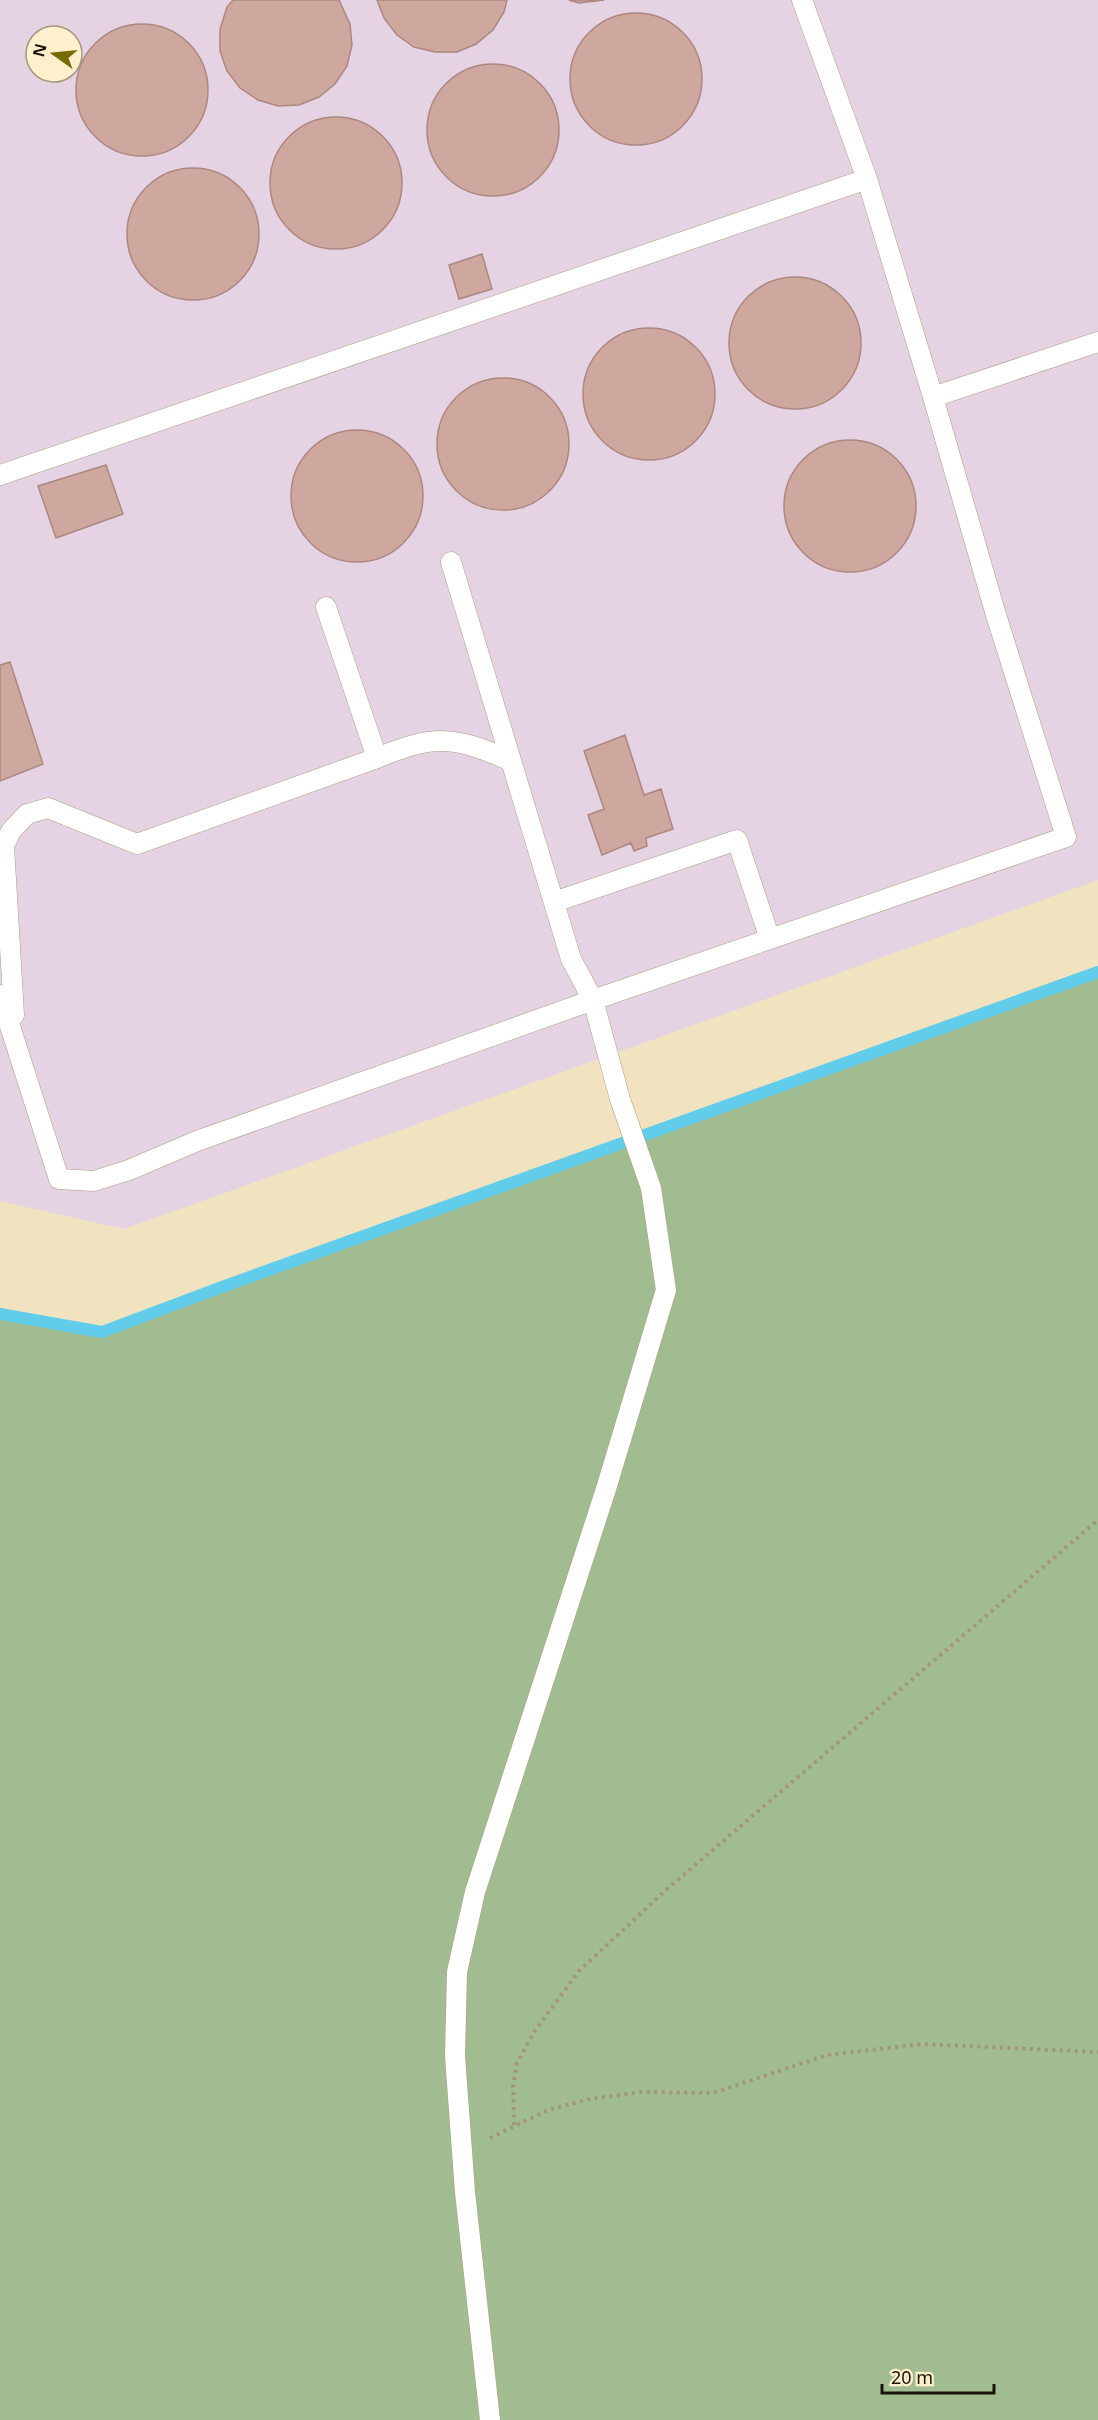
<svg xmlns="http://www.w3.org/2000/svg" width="1098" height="2420" viewBox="0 0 1098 2420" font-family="'Noto Sans',sans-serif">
<rect width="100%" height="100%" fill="#f1e2c0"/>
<path fill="#e5d3e4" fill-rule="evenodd" d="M 0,0 L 1098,0 L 1098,880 L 124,1229 L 0,1201 ZM 36,36 L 72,36 L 72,72 L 36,72 Z"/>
<path fill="#a2bc92" d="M 1098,972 L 1098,2420 L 0,2420 L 0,1310 L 102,1332 L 219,1288 Z"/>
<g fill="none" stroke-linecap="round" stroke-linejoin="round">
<path stroke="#62cceb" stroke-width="12" d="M 0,1314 L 102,1332 L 219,1288 L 1098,972"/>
</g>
<path fill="#cea89f" stroke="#ac877f" stroke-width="1.5" d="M 233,0 L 339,0 L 350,24 L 352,45 L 347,66 L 335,84 L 319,97 L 299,105 L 278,106 L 258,100 L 240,88 L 227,71 L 220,51 L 220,29 L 227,7 Z
M 377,0 L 507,0 L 504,12 L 493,30 L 476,44 L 457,52 L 435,52 L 414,47 L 397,35 L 384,18 Z
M 569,0 L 604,0 L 579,3 Z
M570 79a66 66 0 1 1 132 0a66 66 0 1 1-132 0Z
M76 90a66 66 0 1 1 132 0a66 66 0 1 1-132 0Z
M427 130a66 66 0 1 1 132 0a66 66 0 1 1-132 0Z
M270 183a66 66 0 1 1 132 0a66 66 0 1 1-132 0Z
M127 234a66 66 0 1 1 132 0a66 66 0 1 1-132 0Z
M 482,254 L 492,289 L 459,299 L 449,265 Z
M729 343a66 66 0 1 1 132 0a66 66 0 1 1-132 0Z
M583 394a66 66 0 1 1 132 0a66 66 0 1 1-132 0Z
M437 444a66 66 0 1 1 132 0a66 66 0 1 1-132 0Z
M291 496a66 66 0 1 1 132 0a66 66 0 1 1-132 0Z
M784 506a66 66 0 1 1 132 0a66 66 0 1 1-132 0Z
M 106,465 L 123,514 L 56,538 L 38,486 Z
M 10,662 L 43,764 L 0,781 L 0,665 Z
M 625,735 L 644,795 L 661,789 L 673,829 L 646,838 L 647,846 L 634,851 L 631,843 L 602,855 L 588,815 L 604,809 L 584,751 Z"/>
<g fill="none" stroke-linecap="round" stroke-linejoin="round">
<g stroke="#ad9f7f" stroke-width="21">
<path id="lane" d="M 933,397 L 1098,342
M 0,475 L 867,179
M 326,607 L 377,758
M 554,902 L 737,840 L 770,939
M 0,995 L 59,1179 L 94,1181 L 129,1170 L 197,1141 L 593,1000 L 571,959 L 451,562
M 14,1015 L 4,846 L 11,831 L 27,814 L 48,808 L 137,844 L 377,758 C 434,734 455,736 511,761
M 490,2420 L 465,2192 L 455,2056 L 457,1972 L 475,1892 L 606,1489 L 666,1290 L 651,1188 L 620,1099 L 593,1000 L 1066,837 L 996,615 L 933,397 L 867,179 L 802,0"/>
</g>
<path stroke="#a1967c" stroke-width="4" stroke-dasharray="3 4.5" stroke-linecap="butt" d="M 514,2125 L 513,2085 L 517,2063 L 534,2032 L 579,1971 L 666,1890 L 1098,1520
M 490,2138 L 548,2110 L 590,2099 L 642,2092 L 713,2093 L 827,2055 L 922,2044 L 1098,2052"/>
<use href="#lane" stroke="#fff" stroke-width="20"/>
</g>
<g transform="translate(54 54) rotate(285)"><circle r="28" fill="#feefcd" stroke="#a3977e" stroke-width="1.5"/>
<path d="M0-4.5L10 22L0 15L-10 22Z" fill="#766b05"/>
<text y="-9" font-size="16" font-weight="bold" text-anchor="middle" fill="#1a1408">N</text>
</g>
<path d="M882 2384v9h112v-9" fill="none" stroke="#1a1408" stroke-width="3"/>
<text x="891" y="2384" font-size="18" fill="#1a1408" stroke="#feefcd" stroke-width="4.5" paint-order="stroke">20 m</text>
</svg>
